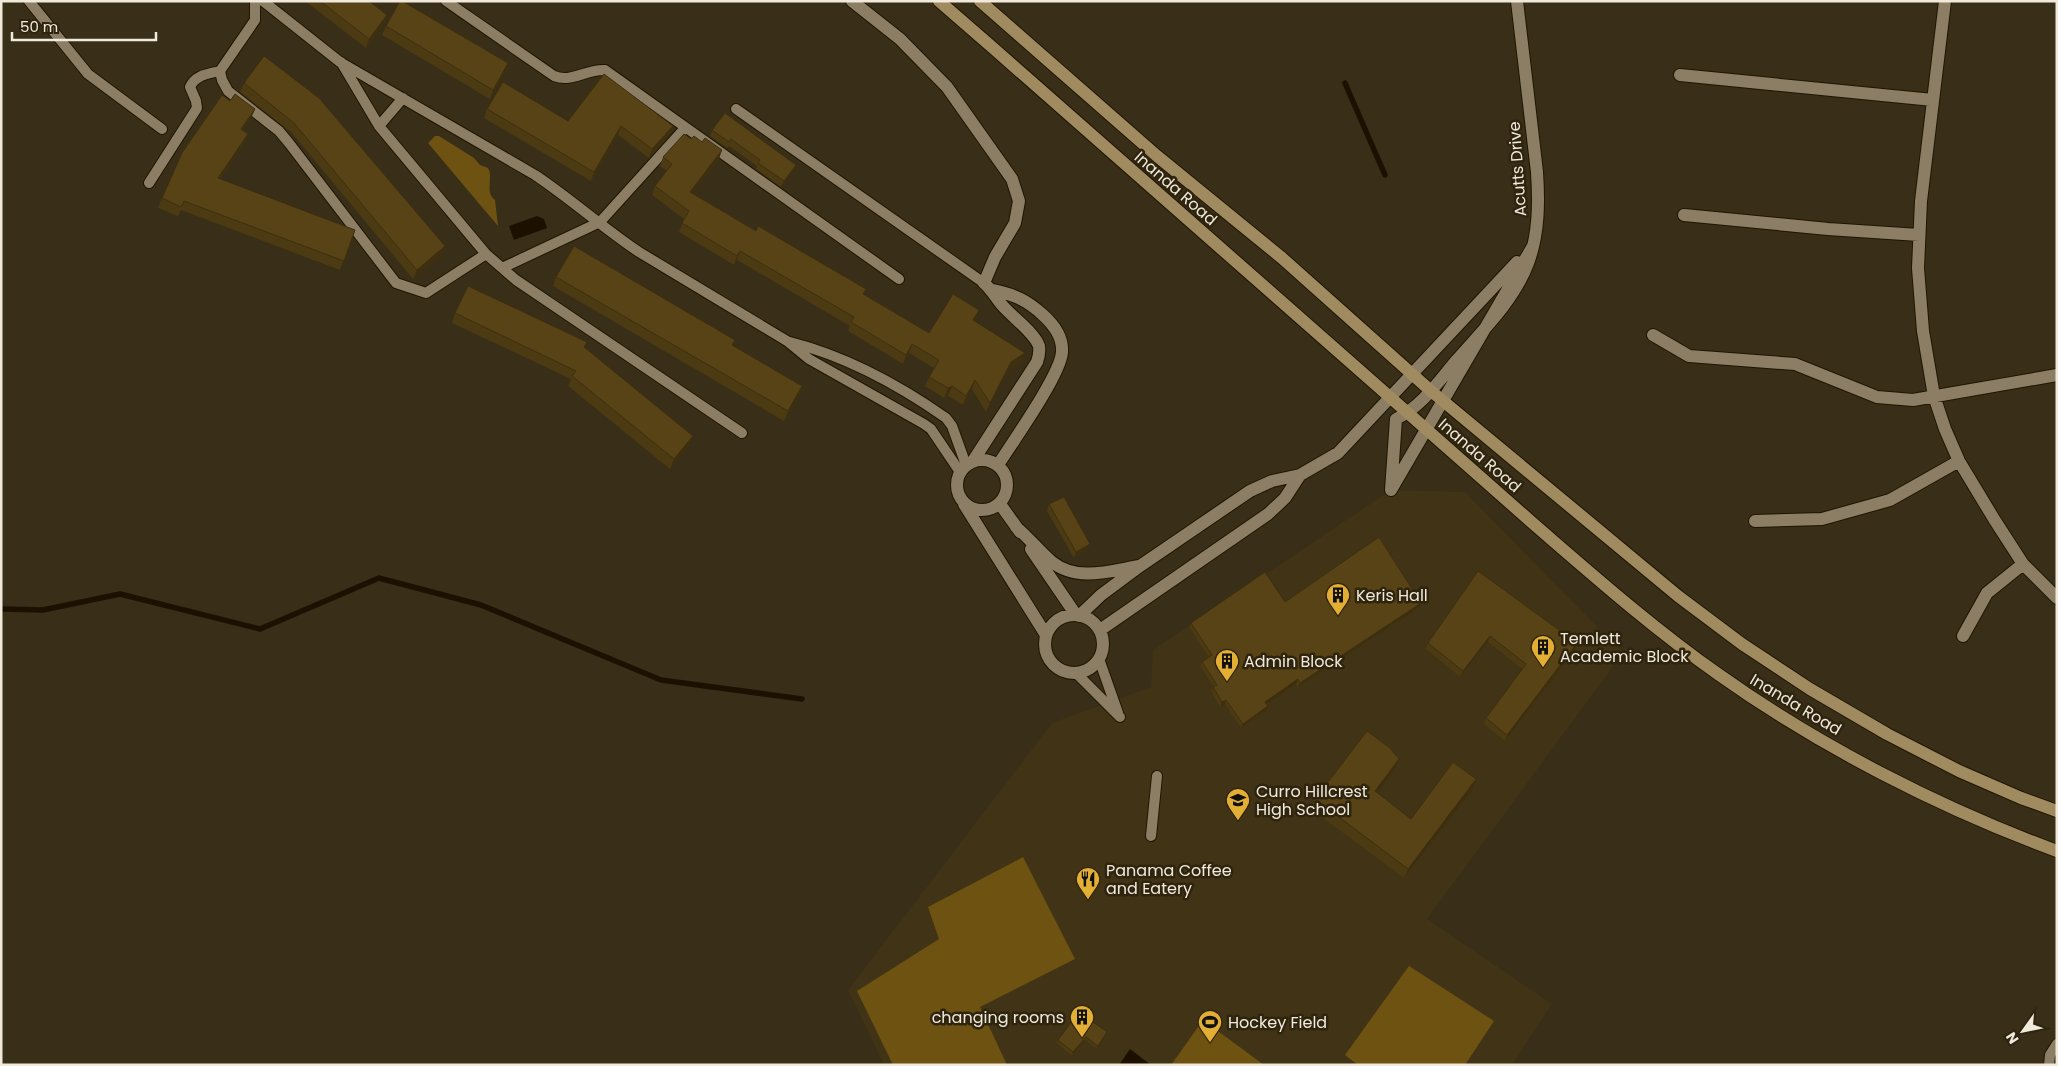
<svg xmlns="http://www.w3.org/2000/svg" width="2058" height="1066" viewBox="0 0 2058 1066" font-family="Poppins,sans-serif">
<rect width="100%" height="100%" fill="#392e17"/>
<path fill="#413315" d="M 1391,490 L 1465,492 L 1623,653 L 1427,919 L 1552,1004 L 1512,1065 L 884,1065 L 848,990 L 1052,723 L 1151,687 L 1153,650 Z"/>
<path fill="#6e5211" d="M 435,136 L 439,136 L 474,158 L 480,165 L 488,168 C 494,179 484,191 495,200 L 498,226 L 428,143 Z
M 1023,857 L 1075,959 L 980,1007 L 1007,1065 L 893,1065 L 857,991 L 939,939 L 928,907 Z
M 1409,966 L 1494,1021 L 1465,1065 L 1358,1065 L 1345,1055 Z
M 1203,1020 L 1264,1065 L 1171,1065 Z"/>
<path fill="#1c1100" d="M 537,216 L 544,219 L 547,228 L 514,240 L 509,226 Z
M 1130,1049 L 1151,1065 L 1119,1065 Z"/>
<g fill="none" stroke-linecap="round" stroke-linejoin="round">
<path stroke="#1c1100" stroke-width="5.5" d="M 1345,83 L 1385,175
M 1,609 L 43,610 L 120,594 L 260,629 L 379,578 L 481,605 L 661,680 L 802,699"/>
<g stroke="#201601" stroke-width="12">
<path id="lane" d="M 29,1 L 88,74 L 162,129
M 255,1 L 255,20 L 220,71 L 222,80 L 228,91 L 279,131 L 289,143 L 396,283 L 426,293 L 486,254
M 263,1 L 340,62 L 535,175 C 571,199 603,228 639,252 L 787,341 L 809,359 L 924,424 L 931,429 L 960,472
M 446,1 L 554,76 C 572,83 586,69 605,70 L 899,279
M 341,62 L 379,126 L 486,254 L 516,280 L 742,433
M 736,109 L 984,283
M 379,126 L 403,98
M 149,183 L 197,108 L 196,101 L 190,87 C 195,75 208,74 220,71
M 502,268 L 600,222 L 685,128
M 790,342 C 845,356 899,385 946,418 L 952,426 L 966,465
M 1099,659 L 1118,713
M 1076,673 L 1120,717
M 1151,836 L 1157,776
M 2049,1065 L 2050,1055 L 2057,1044"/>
</g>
<g stroke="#201601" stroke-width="14">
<path id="street" d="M 852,1 L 900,39 L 947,87 L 1012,179 L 1019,201 L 1015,223 L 995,257 L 984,283 C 992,290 995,297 1002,305 C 1012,317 1034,332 1039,346 C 1040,352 1039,356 1037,362 L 973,461
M 1517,1 L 1537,172 C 1539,202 1539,234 1528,263 C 1514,301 1482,331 1456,361 C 1438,382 1422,406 1396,419 L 1391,490 L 1533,246
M 1945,1 L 1921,201 L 1918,268 L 1923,331 L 1934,396 L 1945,429 L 1959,461 L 1994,519 L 2023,564 L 2057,598
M 1680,75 L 1933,100
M 1684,215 L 1828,229 L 1919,235
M 992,290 C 1013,294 1027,300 1043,315 C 1053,324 1063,337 1062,352 C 1061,374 1012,443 998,465
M 1653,335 L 1689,356 L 1795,364 L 1877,397 L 1913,400 L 2057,375
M957 485a25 25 0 1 1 50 0a25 25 0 1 1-50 0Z
M 964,504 L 1046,635
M 1000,504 L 1020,532
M 1755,521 L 1822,519 L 1890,500 L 1959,461
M 1016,527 C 1029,538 1040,552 1052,562 C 1077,582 1110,571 1139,566
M 1031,549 L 1076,615
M1045 644a29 29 0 1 1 58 0a29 29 0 1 1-58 0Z
M 1079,616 L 1101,595 L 1140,566 L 1250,491 L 1272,481 L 1300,475 L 1338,453 L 1517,262
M 1100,630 L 1268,514 L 1285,498 L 1300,475
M 1963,636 L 1987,593 L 2023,564"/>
</g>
<g stroke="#201601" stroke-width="14">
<path id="secondary" d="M 939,1 C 1082,125 1224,250 1366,376 C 1422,426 1479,476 1536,526 C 1595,577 1654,629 1718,674 C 1819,746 1940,808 2057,851
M 980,1 L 1157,156 L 1282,258 L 1431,391 L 1678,596 L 1742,644 L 1810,689 L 1887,734 L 1959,771 L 2021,798 L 2057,811"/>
</g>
<use href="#lane" stroke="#8b7e65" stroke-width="10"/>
<use href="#street" stroke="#8b7e65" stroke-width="12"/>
<use href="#secondary" stroke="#a08b60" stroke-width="12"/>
</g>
<path fill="#4c3a13" d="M 305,1 L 369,1 L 387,15 L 384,24 L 366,48 Z
M 386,26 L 508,63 L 505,73 L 490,99 L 382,35 Z
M 264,56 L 445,246 L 441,256 L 413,279 L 291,132 L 240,92 L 244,83 Z
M 604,74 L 670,135 L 649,158 L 618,135 L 591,181 L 484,118 L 487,109 L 568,121 Z
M 230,101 L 255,109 L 251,118 L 243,130 L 244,143 L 220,179 L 355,230 L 340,270 L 181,210 L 178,216 L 158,208 L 162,198 Z
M 712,130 L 796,165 L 793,171 L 781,187 L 756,169 L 757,166 L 729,146 L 727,148 L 710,136 Z
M 663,157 L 719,159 L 692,194 L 756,231 L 866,289 L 864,294 L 929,333 L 976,319 L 974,321 L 1022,362 L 1007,372 L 986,412 L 972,389 L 963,405 L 948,396 L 944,398 L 925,386 L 929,377 L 934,368 L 909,353 L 903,364 L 848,331 L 850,326 L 737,260 L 734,265 L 679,232 L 684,219 L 652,195 L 655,186 L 667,171 L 660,166 Z
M 556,277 L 802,386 L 799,395 L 784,421 L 553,286 Z
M 455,313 L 585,347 L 690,445 L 670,469 L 568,386 L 571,379 L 452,323 Z
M 1049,504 L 1088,550 L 1074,558 L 1047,511 Z
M 1478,571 L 1575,650 L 1505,741 L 1484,724 L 1486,718 L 1522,669 L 1488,642 L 1460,677 L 1426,649 L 1428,643 Z
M 1285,602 L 1421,603 L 1420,607 L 1298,687 L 1296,684 L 1267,704 L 1267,710 L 1241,728 L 1225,704 L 1220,707 L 1211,691 L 1214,687 L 1200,666 L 1202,662 L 1209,657 L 1189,627 L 1191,623 Z
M 1399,759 L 1396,768 L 1377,793 L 1411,819 L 1476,779 L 1473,789 L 1404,878 L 1311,809 L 1315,799 Z
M 1106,1035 L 1097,1049 L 1085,1040 L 1072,1056 L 1056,1043 L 1058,1040 Z"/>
<path fill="#3e2f0f" d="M 387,15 L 384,24 L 366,48 L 369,39 Z
M 508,63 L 505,73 L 490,99 L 493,90 Z
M 255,109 L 251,118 L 237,138 L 241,129 Z
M 621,126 L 618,135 L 591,181 L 594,172 Z
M 673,126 L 670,135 L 649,158 L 652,149 Z
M 248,134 L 244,143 L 214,187 L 218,178 Z
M 722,150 L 719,159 L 687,201 L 690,192 Z
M 796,165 L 793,171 L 781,187 L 784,181 Z
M 445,246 L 441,256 L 413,279 L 417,270 Z
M 740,251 L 737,260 L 734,265 L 737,256 Z
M 979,310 L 976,319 L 969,329 L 973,320 Z
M 912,344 L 909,353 L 903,364 L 906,355 Z
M 1025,353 L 1022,362 L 1007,372 L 986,412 L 990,403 L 1011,362 Z
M 975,380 L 972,389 L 963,405 L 966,396 Z
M 802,386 L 799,395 L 784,421 L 788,411 Z
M 952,386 L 948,396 L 944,398 L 948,388 Z
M 693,436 L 690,445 L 670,469 L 674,459 Z
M 1090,544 L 1088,550 L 1074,558 L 1076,552 Z
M 1421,603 L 1420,607 L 1298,687 L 1300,683 Z
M 1490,636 L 1488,642 L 1460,677 L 1463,671 Z
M 1577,643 L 1575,650 L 1505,741 L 1507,735 Z
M 1298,679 L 1296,684 L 1264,706 L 1265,702 Z
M 1226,700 L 1225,704 L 1220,707 L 1222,702 Z
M 1268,706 L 1267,710 L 1241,728 L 1243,724 Z
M 1399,759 L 1396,768 L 1372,800 L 1375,791 Z
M 1476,779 L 1473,789 L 1404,878 L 1408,869 Z
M 1107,1032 L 1106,1035 L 1097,1049 L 1098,1046 Z
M 1086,1037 L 1085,1040 L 1072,1056 L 1073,1052 Z"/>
<path fill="#584316" stroke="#3e2f0f" d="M 320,1 L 369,1 L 387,15 L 369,39 Z
M 400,1 L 402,1 L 508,63 L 493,90 L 386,26 Z
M 264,56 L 319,98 L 445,246 L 417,270 L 294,123 L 244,83 Z
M 604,74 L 673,126 L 652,149 L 621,126 L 594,172 L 487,109 L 503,82 L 568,121 Z
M 235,94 L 255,109 L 241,129 L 248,134 L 218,178 L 355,230 L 344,261 L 184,201 L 181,207 L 162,198 L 182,153 L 222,95 L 230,101 Z
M 725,113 L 796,165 L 784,181 L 758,163 L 760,160 L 731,139 L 729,142 L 712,130 Z
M 684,134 L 691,139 L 694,136 L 702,142 L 705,138 L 722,150 L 690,192 L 756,231 L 758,226 L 866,289 L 863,294 L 929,333 L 953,294 L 979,310 L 973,320 L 1025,353 L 1011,362 L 990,403 L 975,380 L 966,396 L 952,386 L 948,388 L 929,377 L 939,360 L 912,344 L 906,355 L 851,322 L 854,317 L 740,251 L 737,256 L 682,223 L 689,211 L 655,186 L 672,164 L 663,157 Z
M 574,246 L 735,340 L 732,345 L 802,386 L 788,411 L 556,277 Z
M 468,286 L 587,342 L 584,347 L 693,436 L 674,459 L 572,376 L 576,371 L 455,313 Z
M 1064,497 L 1090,544 L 1076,552 L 1049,504 Z
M 1379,537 L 1421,603 L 1300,683 L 1298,679 L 1265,702 L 1268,706 L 1243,724 L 1226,700 L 1222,702 L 1213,687 L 1217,685 L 1202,662 L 1212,655 L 1191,623 L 1265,572 L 1285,602 Z
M 1478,571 L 1577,643 L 1507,735 L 1486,718 L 1526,664 L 1490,636 L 1463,671 L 1428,643 Z
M 1367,731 L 1390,748 L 1399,759 L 1375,791 L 1411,819 L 1453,762 L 1476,779 L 1408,869 L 1315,799 Z
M 1079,1012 L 1107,1032 L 1098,1046 L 1086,1037 L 1073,1052 L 1058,1040 Z"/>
<defs>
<g id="building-pin" transform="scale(1.25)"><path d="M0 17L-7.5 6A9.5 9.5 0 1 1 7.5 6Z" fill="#e3ae34" stroke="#2f240d"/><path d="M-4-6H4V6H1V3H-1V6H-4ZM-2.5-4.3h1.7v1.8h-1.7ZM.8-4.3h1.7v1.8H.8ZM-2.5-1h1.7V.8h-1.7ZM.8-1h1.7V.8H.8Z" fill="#111"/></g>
<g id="school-pin" transform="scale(1.25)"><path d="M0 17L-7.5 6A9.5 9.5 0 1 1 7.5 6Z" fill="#e3ae34" stroke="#2f240d"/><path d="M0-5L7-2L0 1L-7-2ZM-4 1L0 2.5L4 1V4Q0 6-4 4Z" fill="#111"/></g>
<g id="restaurant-pin" transform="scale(1.25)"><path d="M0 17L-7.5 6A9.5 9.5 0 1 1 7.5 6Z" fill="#e3ae34" stroke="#2f240d"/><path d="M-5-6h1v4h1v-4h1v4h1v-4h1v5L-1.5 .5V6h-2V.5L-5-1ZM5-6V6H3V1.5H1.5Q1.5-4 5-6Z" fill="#111"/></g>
<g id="stadium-pin" transform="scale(1.25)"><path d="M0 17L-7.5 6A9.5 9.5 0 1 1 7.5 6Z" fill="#e3ae34" stroke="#2f240d"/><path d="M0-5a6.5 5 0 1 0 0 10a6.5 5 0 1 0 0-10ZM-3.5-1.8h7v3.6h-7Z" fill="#111"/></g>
</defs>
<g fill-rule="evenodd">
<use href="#building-pin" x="1338" y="595"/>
<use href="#building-pin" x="1543" y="647"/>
<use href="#building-pin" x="1227" y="661"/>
<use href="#school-pin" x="1238" y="800"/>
<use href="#restaurant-pin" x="1088" y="879"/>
<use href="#building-pin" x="1082" y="1017"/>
<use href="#stadium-pin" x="1210" y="1022"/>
</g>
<g text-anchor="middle" stroke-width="5" stroke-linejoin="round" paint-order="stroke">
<g font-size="16" fill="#f0e9dc" stroke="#2f240d">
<text transform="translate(1517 169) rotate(-94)" y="6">Acutts Drive</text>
<text transform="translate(1176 188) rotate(41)" y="6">Inanda Road</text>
<text transform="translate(1480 455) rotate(41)" y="6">Inanda Road</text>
<text transform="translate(1796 704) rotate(31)" y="6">Inanda Road</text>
</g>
<g font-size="16" fill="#f0e9dc" stroke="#2f240d" text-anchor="start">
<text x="1356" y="601">Keris Hall</text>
<text x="1560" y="644">Temlett<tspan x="1560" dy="18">Academic Block</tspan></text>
<text x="1244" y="667">Admin Block</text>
<text x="1256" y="797">Curro Hillcrest<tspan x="1256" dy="18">High School</tspan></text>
<text x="1106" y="876">Panama Coffee<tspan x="1106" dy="18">and Eatery</tspan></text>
<text x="1064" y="1023" text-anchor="end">changing rooms</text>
<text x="1228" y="1028">Hockey Field</text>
</g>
</g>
<rect width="2058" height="1066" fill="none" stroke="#f0e9dc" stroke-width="5"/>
<g transform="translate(2023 1031) rotate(237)" stroke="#2f240d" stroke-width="4" paint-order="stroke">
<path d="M0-4L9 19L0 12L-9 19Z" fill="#f0e9dc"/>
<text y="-8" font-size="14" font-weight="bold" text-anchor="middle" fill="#f0e9dc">N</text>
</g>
<path d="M12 32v8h144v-8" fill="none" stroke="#f0e9dc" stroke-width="2.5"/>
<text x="20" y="32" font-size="15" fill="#f0e9dc" stroke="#2f240d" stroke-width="4" paint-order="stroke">50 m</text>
</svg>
